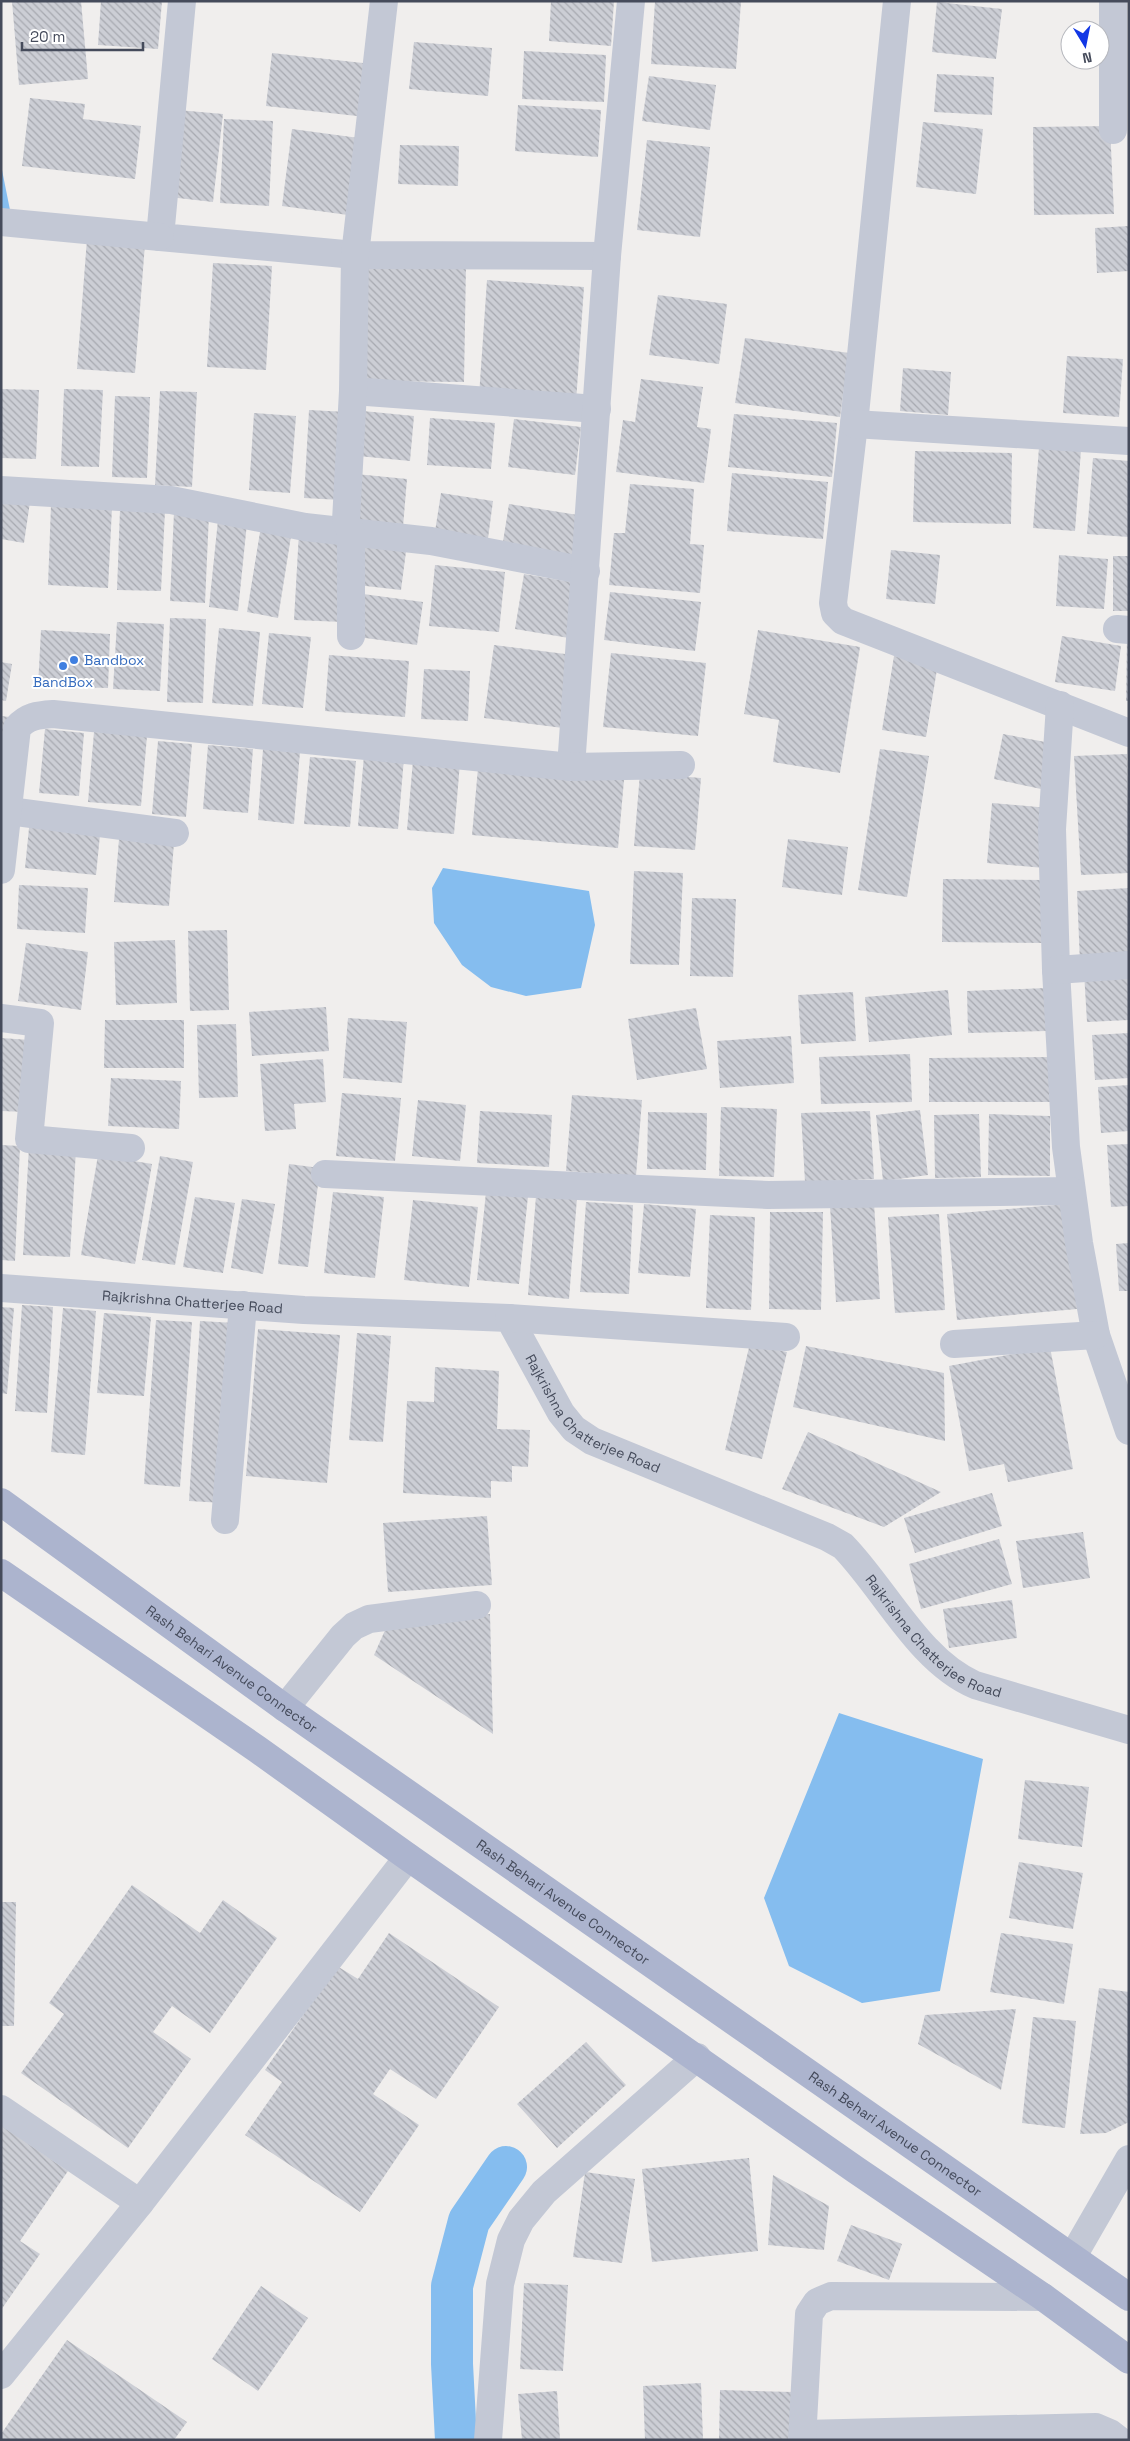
<svg xmlns="http://www.w3.org/2000/svg" width="1130" height="2441" viewBox="0 0 1130 2441" font-family="'Space Grotesk',sans-serif">
<defs>
<pattern id="building-back-hatch" width="6" height="6" patternUnits="userSpaceOnUse" patternTransform="scale(1.25)"><rect width="6" height="6" fill="#ccced5"/><path d="M-1 5l2 2M0 0l6 6M5-1l2 2" fill="none" stroke="#a7a9b0"/></pattern>
</defs>
<rect width="100%" height="100%" fill="#f0eeed"/>
<path fill="#85bdef" d="M 1,165 L 12,220 L 1,230 Z
M 443,868 L 589,891 L 595,925 L 581,988 L 526,996 L 491,987 L 462,965 L 434,923 L 432,888 Z
M 839,1713 L 983,1759 L 940,1991 L 862,2003 L 789,1966 L 764,1898 Z"/>
<g fill="none" stroke-linecap="round" stroke-linejoin="round">
<path stroke="#85bdef" stroke-width="42" d="M 456,2440 L 452,2364 L 452,2286 L 469,2221 L 506,2167"/>
</g>
<path fill="url(#building-back-hatch)" d="M 12,1 L 81,1 L 88,79 L 19,85 Z
M 101,1 L 162,1 L 158,49 L 98,45 Z
M 551,1 L 614,1 L 611,46 L 549,41 Z
M 655,1 L 741,2 L 736,69 L 651,64 Z
M 937,2 L 1002,9 L 996,59 L 932,52 Z
M 414,42 L 492,48 L 488,96 L 409,89 Z
M 524,51 L 606,55 L 604,102 L 522,99 Z
M 272,53 L 372,64 L 366,117 L 266,106 Z
M 937,74 L 994,77 L 992,115 L 934,112 Z
M 649,76 L 716,85 L 710,130 L 642,121 Z
M 30,98 L 85,104 L 83,119 L 141,126 L 135,179 L 22,166 Z
M 518,105 L 601,110 L 598,157 L 515,151 Z
M 178,110 L 223,114 L 213,202 L 169,197 Z
M 224,119 L 273,121 L 269,206 L 220,203 Z
M 923,122 L 983,129 L 976,194 L 916,187 Z
M 1110,126 L 1114,214 L 1034,215 L 1033,127 Z
M 292,129 L 359,138 L 348,215 L 282,206 Z
M 647,140 L 710,147 L 700,237 L 637,230 Z
M 400,145 L 459,146 L 458,186 L 398,184 Z
M 1129,226 L 1129,271 L 1097,273 L 1095,228 Z
M 87,239 L 145,244 L 135,373 L 77,369 Z
M 365,262 L 466,264 L 464,382 L 362,381 Z
M 213,263 L 272,266 L 266,370 L 207,367 Z
M 487,280 L 584,287 L 576,402 L 479,396 Z
M 658,295 L 727,304 L 719,364 L 649,355 Z
M 745,338 L 849,353 L 840,417 L 735,403 Z
M 1067,356 L 1123,359 L 1119,417 L 1063,413 Z
M 903,368 L 951,372 L 948,415 L 900,411 Z
M 641,379 L 703,387 L 697,427 L 711,429 L 704,483 L 616,472 L 623,420 L 635,422 Z
M 1,389 L 39,390 L 36,459 L 1,458 Z
M 64,389 L 103,390 L 99,467 L 61,466 Z
M 160,391 L 197,392 L 192,487 L 155,485 Z
M 115,396 L 150,397 L 147,478 L 112,477 Z
M 309,410 L 347,412 L 341,500 L 304,498 Z
M 363,411 L 414,416 L 410,461 L 358,456 Z
M 254,413 L 296,416 L 290,493 L 249,490 Z
M 734,414 L 837,423 L 832,477 L 728,467 Z
M 430,418 L 495,423 L 491,469 L 427,465 Z
M 514,419 L 581,427 L 575,475 L 508,467 Z
M 1039,447 L 1081,450 L 1075,531 L 1033,528 Z
M 915,451 L 1012,453 L 1011,524 L 913,522 Z
M 1093,458 L 1129,461 L 1129,537 L 1087,534 Z
M 732,473 L 828,482 L 823,539 L 727,531 Z
M 356,474 L 407,479 L 403,527 L 351,523 Z
M 630,484 L 694,489 L 690,544 L 704,545 L 700,593 L 609,585 L 614,533 L 625,533 Z
M 441,493 L 493,501 L 487,546 L 434,538 Z
M 1,497 L 30,502 L 24,543 L 1,539 Z
M 509,504 L 578,515 L 572,558 L 502,548 Z
M 51,505 L 112,508 L 108,588 L 48,585 Z
M 120,509 L 165,511 L 161,591 L 117,590 Z
M 174,512 L 209,514 L 205,603 L 170,601 Z
M 218,520 L 247,523 L 238,611 L 209,607 Z
M 261,526 L 292,530 L 278,618 L 247,612 Z
M 299,532 L 348,534 L 343,622 L 294,620 Z
M 363,538 L 407,544 L 401,590 L 357,585 Z
M 891,550 L 940,555 L 935,604 L 886,599 Z
M 1059,555 L 1108,559 L 1104,609 L 1056,606 Z
M 1113,556 L 1129,556 L 1129,611 L 1113,611 Z
M 435,565 L 505,572 L 499,632 L 429,626 Z
M 524,574 L 577,583 L 569,638 L 515,629 Z
M 610,592 L 701,602 L 695,651 L 604,640 Z
M 363,594 L 423,602 L 417,645 L 358,637 Z
M 170,618 L 206,619 L 203,703 L 167,702 Z
M 117,622 L 164,624 L 160,691 L 113,689 Z
M 219,628 L 260,632 L 253,706 L 212,703 Z
M 41,630 L 110,634 L 108,688 L 38,686 Z
M 758,630 L 860,647 L 840,773 L 773,762 L 779,720 L 744,714 Z
M 269,633 L 311,637 L 303,708 L 262,704 Z
M 1062,636 L 1121,646 L 1115,691 L 1055,682 Z
M 1127,637 L 1129,637 L 1129,701 L 1126,701 Z
M 494,645 L 573,655 L 563,728 L 484,718 Z
M 611,653 L 706,663 L 698,736 L 603,727 Z
M 329,655 L 409,661 L 405,717 L 325,711 Z
M 894,656 L 938,663 L 926,737 L 882,730 Z
M 1,662 L 12,664 L 6,701 L 1,700 Z
M 424,669 L 470,671 L 468,721 L 421,719 Z
M 1,716 L 10,717 L 1,749 Z
M 45,729 L 84,733 L 79,796 L 39,793 Z
M 94,732 L 147,736 L 141,806 L 88,802 Z
M 1003,734 L 1056,744 L 1046,790 L 994,779 Z
M 158,741 L 192,744 L 186,817 L 152,814 Z
M 208,745 L 253,749 L 248,813 L 203,809 Z
M 263,749 L 300,752 L 294,824 L 258,820 Z
M 880,749 L 929,756 L 907,897 L 858,890 Z
M 1127,754 L 1129,873 L 1081,875 L 1074,756 Z
M 364,755 L 404,758 L 398,829 L 358,826 Z
M 310,757 L 356,761 L 350,827 L 304,824 Z
M 413,760 L 460,763 L 454,834 L 407,830 Z
M 478,768 L 624,780 L 618,848 L 472,835 Z
M 640,773 L 701,778 L 695,850 L 634,846 Z
M 992,803 L 1049,808 L 1044,868 L 987,863 Z
M 30,818 L 101,825 L 96,875 L 25,868 Z
M 119,839 L 174,843 L 169,906 L 114,902 Z
M 788,839 L 848,847 L 842,895 L 782,887 Z
M 634,871 L 683,873 L 679,965 L 630,964 Z
M 943,879 L 1045,880 L 1044,943 L 942,942 Z
M 19,885 L 88,888 L 85,933 L 17,929 Z
M 1129,888 L 1129,961 L 1080,963 L 1077,891 Z
M 692,898 L 736,899 L 733,977 L 690,976 Z
M 227,930 L 229,1010 L 190,1011 L 188,931 Z
M 175,940 L 177,1003 L 116,1005 L 114,942 Z
M 26,943 L 88,952 L 81,1010 L 18,1001 Z
M 1129,969 L 1129,1020 L 1087,1022 L 1084,972 Z
M 1046,988 L 1047,1031 L 968,1033 L 967,991 Z
M 948,990 L 952,1035 L 869,1042 L 865,997 Z
M 853,992 L 856,1041 L 801,1044 L 798,995 Z
M 326,1007 L 329,1051 L 252,1056 L 249,1012 Z
M 696,1008 L 707,1069 L 637,1080 L 628,1019 Z
M 348,1018 L 407,1022 L 402,1083 L 343,1078 Z
M 105,1020 L 184,1020 L 184,1068 L 104,1068 Z
M 236,1024 L 238,1097 L 199,1098 L 197,1025 Z
M 1129,1033 L 1129,1078 L 1095,1080 L 1092,1035 Z
M 791,1036 L 794,1083 L 720,1088 L 717,1041 Z
M 1,1038 L 30,1040 L 26,1112 L 1,1111 Z
M 910,1054 L 912,1102 L 821,1104 L 819,1057 Z
M 1054,1057 L 1054,1102 L 929,1102 L 929,1058 Z
M 323,1059 L 326,1102 L 294,1104 L 296,1129 L 265,1131 L 260,1064 Z
M 111,1078 L 181,1081 L 179,1129 L 108,1126 Z
M 1129,1085 L 1129,1131 L 1101,1133 L 1098,1087 Z
M 342,1093 L 401,1098 L 395,1161 L 336,1156 Z
M 572,1095 L 642,1100 L 636,1176 L 566,1171 Z
M 418,1100 L 466,1105 L 460,1161 L 412,1156 Z
M 721,1107 L 777,1109 L 774,1177 L 719,1176 Z
M 920,1110 L 928,1175 L 883,1181 L 876,1115 Z
M 480,1111 L 552,1115 L 549,1167 L 477,1163 Z
M 870,1111 L 874,1179 L 805,1182 L 801,1113 Z
M 648,1112 L 707,1113 L 706,1170 L 647,1169 Z
M 979,1114 L 981,1177 L 935,1178 L 934,1115 Z
M 989,1114 L 1050,1116 L 1050,1176 L 988,1175 Z
M 1129,1144 L 1129,1206 L 1111,1207 L 1107,1145 Z
M 1,1145 L 20,1146 L 15,1261 L 1,1260 Z
M 29,1146 L 76,1149 L 70,1257 L 23,1255 Z
M 98,1155 L 152,1164 L 135,1264 L 81,1255 Z
M 160,1156 L 193,1162 L 175,1265 L 142,1260 Z
M 289,1164 L 320,1168 L 308,1267 L 278,1264 Z
M 333,1192 L 384,1197 L 375,1278 L 324,1273 Z
M 486,1192 L 528,1196 L 519,1284 L 477,1280 Z
M 536,1196 L 577,1198 L 569,1299 L 528,1295 Z
M 195,1197 L 235,1203 L 223,1273 L 183,1267 Z
M 242,1199 L 275,1204 L 263,1274 L 231,1268 Z
M 413,1200 L 478,1207 L 469,1287 L 404,1280 Z
M 586,1202 L 633,1205 L 629,1294 L 580,1292 Z
M 874,1203 L 880,1299 L 836,1302 L 830,1206 Z
M 644,1204 L 696,1209 L 690,1277 L 638,1273 Z
M 1068,1204 L 1077,1309 L 957,1320 L 947,1214 Z
M 770,1212 L 823,1212 L 821,1310 L 769,1309 Z
M 939,1214 L 945,1310 L 895,1313 L 888,1217 Z
M 710,1215 L 755,1217 L 751,1310 L 706,1308 Z
M 1129,1243 L 1129,1291 L 1119,1291 L 1116,1244 Z
M 22,1305 L 53,1307 L 47,1413 L 15,1411 Z
M 1,1307 L 14,1308 L 7,1394 L 1,1393 Z
M 63,1308 L 96,1311 L 85,1455 L 51,1452 Z
M 104,1313 L 151,1317 L 144,1396 L 97,1393 Z
M 156,1320 L 192,1322 L 180,1487 L 144,1484 Z
M 200,1321 L 235,1323 L 223,1503 L 189,1501 Z
M 258,1329 L 340,1335 L 327,1483 L 246,1476 Z
M 357,1333 L 391,1336 L 383,1442 L 349,1440 Z
M 750,1343 L 787,1352 L 762,1459 L 725,1450 Z
M 806,1346 L 944,1373 L 945,1441 L 793,1407 Z
M 1050,1347 L 1073,1469 L 1008,1482 L 1004,1464 L 969,1471 L 949,1366 Z
M 435,1367 L 499,1371 L 497,1429 L 530,1430 L 528,1467 L 512,1466 L 512,1482 L 491,1481 L 491,1498 L 403,1493 L 407,1401 L 434,1402 Z
M 808,1432 L 941,1492 L 884,1527 L 782,1489 Z
M 992,1493 L 1002,1526 L 915,1553 L 904,1518 Z
M 487,1516 L 492,1585 L 388,1592 L 383,1523 Z
M 1083,1532 L 1090,1578 L 1023,1588 L 1016,1541 Z
M 999,1539 L 1012,1584 L 921,1609 L 909,1564 Z
M 1012,1600 L 1017,1638 L 949,1648 L 943,1609 Z
M 490,1614 L 493,1734 L 374,1655 L 390,1619 Z
M 1025,1780 L 1089,1787 L 1082,1847 L 1018,1839 Z
M 1019,1862 L 1083,1873 L 1073,1929 L 1009,1918 Z
M 132,1885 L 200,1933 L 223,1900 L 277,1938 L 210,2033 L 172,2006 L 153,2032 L 191,2059 L 128,2148 L 21,2073 L 64,2014 L 49,2003 Z
M 1,1902 L 16,1902 L 14,2026 L 1,2026 Z
M 389,1933 L 499,2007 L 436,2099 L 390,2069 L 373,2094 L 419,2125 L 360,2212 L 245,2135 L 282,2082 L 265,2070 L 337,1966 L 358,1979 Z
M 1001,1933 L 1073,1944 L 1064,2004 L 990,1992 Z
M 1099,1988 L 1129,1992 L 1129,2122 L 1106,2133 L 1080,2134 Z
M 1016,2009 L 1001,2090 L 918,2044 L 925,2015 Z
M 1033,2017 L 1076,2021 L 1065,2128 L 1022,2123 Z
M 586,2042 L 626,2085 L 557,2148 L 517,2104 Z
M 1,2125 L 68,2171 L 20,2241 L 40,2254 L 1,2310 Z
M 749,2158 L 758,2251 L 652,2262 L 642,2169 Z
M 585,2172 L 635,2179 L 622,2263 L 573,2257 Z
M 773,2175 L 829,2206 L 824,2250 L 768,2245 Z
M 851,2225 L 902,2244 L 889,2280 L 837,2261 Z
M 524,2283 L 568,2285 L 563,2371 L 520,2369 Z
M 261,2286 L 308,2318 L 258,2391 L 212,2359 Z
M 67,2340 L 187,2422 L 174,2440 L 1,2440 L 1,2434 Z
M 701,2383 L 703,2440 L 645,2440 L 643,2386 Z
M 720,2390 L 793,2392 L 792,2440 L 719,2440 Z
M 557,2391 L 560,2440 L 522,2440 L 518,2394 Z"/>
<g fill="none" stroke-linecap="round" stroke-linejoin="round">
<g stroke="#c3c8d5" stroke-width="28">
<path d="M 182,1 L 160,237 L 355,255 L 607,256"/>
<path d="M 897,1 L 854,424 L 833,603 L 835,613 L 843,621 L 1129,733"/>
<path d="M 1113,130 L 1113,1"/>
<path d="M 1,222 L 160,237"/>
<path d="M 353,391 L 597,409"/>
<path d="M 854,424 L 1129,441"/>
<path d="M 1,490 L 171,500 L 305,527 L 431,541 L 586,571"/>
<path d="M 1117,629 L 1129,630"/>
<path d="M 351,636 L 351,532 L 346,521 L 353,391 L 355,255 L 384,1"/>
<path d="M 1060,705 L 1052,829 L 1056,970 L 1066,1147 L 1079,1243 L 1096,1335 L 1129,1431"/>
<path d="M 571,767 L 607,256 L 631,1"/>
<path d="M 9,811 L 175,833"/>
<path d="M 1,870 L 17,728 C 27,716 38,715 53,714 L 571,767 L 681,765"/>
<path d="M 1056,970 L 1129,965"/>
<path d="M 1,1018 L 40,1023 L 29,1139 L 131,1148"/>
<path d="M 325,1174 L 768,1195 L 1071,1191"/>
<path id="s1" d="M 1,1288 L 304,1310 L 509,1318 L 561,1413 L 574,1429 L 592,1441 L 827,1537 L 843,1546 C 885,1589 919,1661 975,1685 L 1129,1730"/>
<path d="M 509,1318 L 786,1337"/>
<path d="M 954,1344 L 1096,1335"/>
<path d="M 225,1520 L 243,1305"/>
<path d="M 285,1708 L 343,1636 L 354,1626 L 369,1619 L 477,1605"/>
<path d="M 1,2109 L 140,2203"/>
<path d="M 1073,2256 L 1129,2159"/>
<path d="M 1,2375 L 140,2203 L 408,1857"/>
<path d="M 803,2434 L 1096,2427 L 1110,2433 L 1119,2440"/>
<path d="M 488,2440 L 500,2284 L 511,2240 L 521,2220 L 544,2192 L 697,2057"/>
<path d="M 802,2440 L 809,2314 L 817,2302 L 831,2296 L 1043,2297"/>
</g>
<g stroke="#acb4ce" stroke-width="28">
<path id="s2" d="M 1,1502 L 285,1708 L 1129,2297"/>
<path d="M 1,1573 L 257,1749 L 408,1857 L 856,2170 L 1043,2297 L 1129,2360"/>
</g>
</g>
<g fill="#3f7fe0" stroke="#fff" stroke-width="2">
<circle cx="74" cy="660" r="5"/>
<circle cx="63" cy="666" r="5"/>
</g>
<g text-anchor="middle" stroke-width="4" stroke-linejoin="round" paint-order="stroke">
<g font-size="14" fill="#366cbe" stroke="#fff" text-anchor="start">
<text x="84" y="665">Bandbox</text>
<text x="63" y="687" text-anchor="middle">BandBox</text>
</g>
<g font-size="14" fill="#454b5b" stroke="#fff">
<text dy="5" stroke="none"><textPath href="#s1" startOffset="192">Rajkrishna Chatterjee Road</textPath></text>
<text dy="5" stroke="none"><textPath href="#s1" startOffset="642">Rajkrishna Chatterjee Road</textPath></text>
<text dy="5" stroke="none"><textPath href="#s1" startOffset="1062">Rajkrishna Chatterjee Road</textPath></text>
<text dy="5" stroke="none"><textPath href="#s2" startOffset="285">Rash Behari Avenue Connector</textPath></text>
<text dy="5" stroke="none"><textPath href="#s2" startOffset="690">Rash Behari Avenue Connector</textPath></text>
<text dy="5" stroke="none"><textPath href="#s2" startOffset="1095">Rash Behari Avenue Connector</textPath></text>
</g>
</g>
<rect width="1130" height="2441" fill="none" stroke="#454b5b" stroke-width="5"/>
<g transform="translate(1085 45) rotate(170)"><circle r="24" fill="#ffffff" stroke="#b5b7bd"/>
<path d="M0-4L9 19L0 12L-9 19Z" fill="#1237e5"/>
<text y="-8" font-size="14" font-weight="bold" text-anchor="middle" fill="#454b5b">N</text>
</g>
<path d="M22 42v8h121v-8" fill="none" stroke="#454b5b" stroke-width="2.5"/>
<text x="30" y="42" font-size="15" fill="#454b5b" stroke="#ffffff" stroke-width="4" paint-order="stroke">20 m</text>
</svg>
